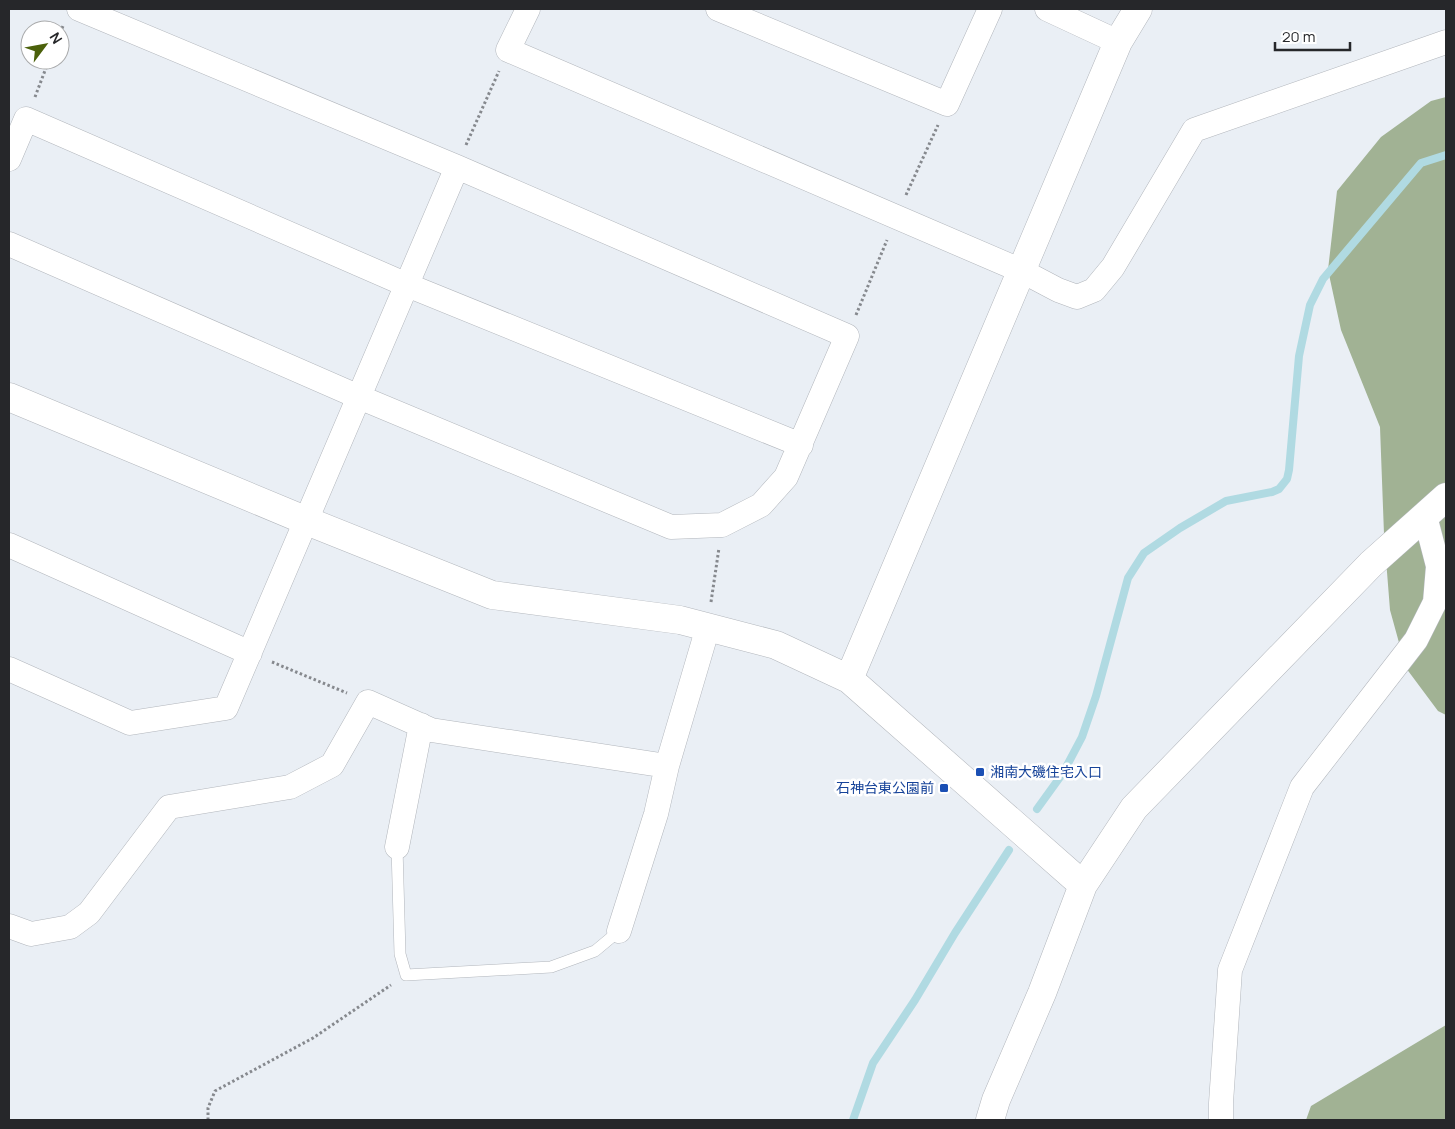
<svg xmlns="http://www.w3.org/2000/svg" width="1455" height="1129" viewBox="0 0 1455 1129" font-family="Manrope,'Noto Sans JP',sans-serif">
<rect width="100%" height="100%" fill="#eaeff5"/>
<path fill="#a1b294" d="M 1446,97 L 1446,715 L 1438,711 L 1406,668 L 1390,610 L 1384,534 L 1380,427 L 1341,330 L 1328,270 L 1337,191 L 1381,137 L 1431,101 Z
M 1446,1025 L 1446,1120 L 1306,1120 L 1311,1106 Z"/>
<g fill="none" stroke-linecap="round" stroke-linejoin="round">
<path stroke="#b0dae2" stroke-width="8" d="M 1037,809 L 1063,773 L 1082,737 L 1096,696 L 1128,578 L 1144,553 L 1180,528 L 1226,501 L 1272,492 L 1279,489 L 1287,479 L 1289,470 L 1299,356 L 1310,305 L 1323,279 L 1421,163 L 1446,155
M 853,1120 L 873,1063 L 915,1000 L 955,933 L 1009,850"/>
<g stroke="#b2b6bc" stroke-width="12">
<path id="lane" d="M 397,847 L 400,954 L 406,975 L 551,967 L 595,951 L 619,931"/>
</g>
<g stroke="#b2b6bc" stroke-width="25">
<path id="street" d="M 528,9 L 508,50 L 1022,271 L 1058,290 L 1077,297 L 1094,290 L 1113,267 L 1194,130 L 1446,42
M 718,9 L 947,104 L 990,9
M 1047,9 L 1118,42
M 9,159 L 26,119 L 407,285 L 801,445
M 9,244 L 359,397 L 671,527 L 722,525 L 761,505 L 786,477 L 847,336 L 457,167 L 79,9
M 9,545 L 250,653
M 9,669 L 130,723 L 226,708 L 457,167
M 397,847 L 421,725
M 9,926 L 31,934 L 70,927 L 89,913 L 169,807 L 290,787 L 332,765 L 368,702 L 431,730 L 667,766 L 708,627
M 619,931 L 656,814 L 667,766
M 1221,1120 L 1221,1103 L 1230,970 L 1302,787 L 1416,640 L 1435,602 L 1438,566 L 1425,516"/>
</g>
<g stroke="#b2b6bc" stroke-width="29">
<path id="secondary" d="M 9,397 L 307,521 L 492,595 L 680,620 L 776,645 L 849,679 L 1083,885
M 849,679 L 1118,42 L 1138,9
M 990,1120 L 996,1100 L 1042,993 L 1083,885 L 1134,808 L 1371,564 L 1446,497"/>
</g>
<path stroke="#86898e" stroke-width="3" stroke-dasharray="2.5 2.5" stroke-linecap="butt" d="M 60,33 L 63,26
M 35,97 L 49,60
M 466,145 L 499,71
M 906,195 L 938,125
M 856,315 L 887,240
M 711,602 L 719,548
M 272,662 L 347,693
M 208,1120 L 208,1108 L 215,1091 L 313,1038 L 391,985"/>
<use href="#lane" stroke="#fff" stroke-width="11"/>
<use href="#street" stroke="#fff" stroke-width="24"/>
<use href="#secondary" stroke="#fff" stroke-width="28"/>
</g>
<g fill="#1a4fb4" stroke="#fff" stroke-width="2">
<rect x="975" y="767" width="10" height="10" rx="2.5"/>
<rect x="939" y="783" width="10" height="10" rx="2.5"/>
</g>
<g text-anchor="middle" stroke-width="5" stroke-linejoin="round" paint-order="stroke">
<g font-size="14" fill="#164399" stroke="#fff" text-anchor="start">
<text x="990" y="777">湘南大磯住宅入口</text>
<text x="934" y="793" text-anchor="end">石神台東公園前</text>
</g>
</g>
<rect width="1455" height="1129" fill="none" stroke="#26272a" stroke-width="20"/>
<g transform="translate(45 45) rotate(58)"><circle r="24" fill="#ffffff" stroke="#a8a9aa"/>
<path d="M0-4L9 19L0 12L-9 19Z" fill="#4b610b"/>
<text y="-8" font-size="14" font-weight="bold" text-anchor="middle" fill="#26272a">N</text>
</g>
<path d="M1275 42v8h75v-8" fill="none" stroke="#26272a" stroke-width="2.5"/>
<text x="1282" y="42" font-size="15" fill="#26272a" stroke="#ffffff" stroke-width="4" paint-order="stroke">20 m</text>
</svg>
